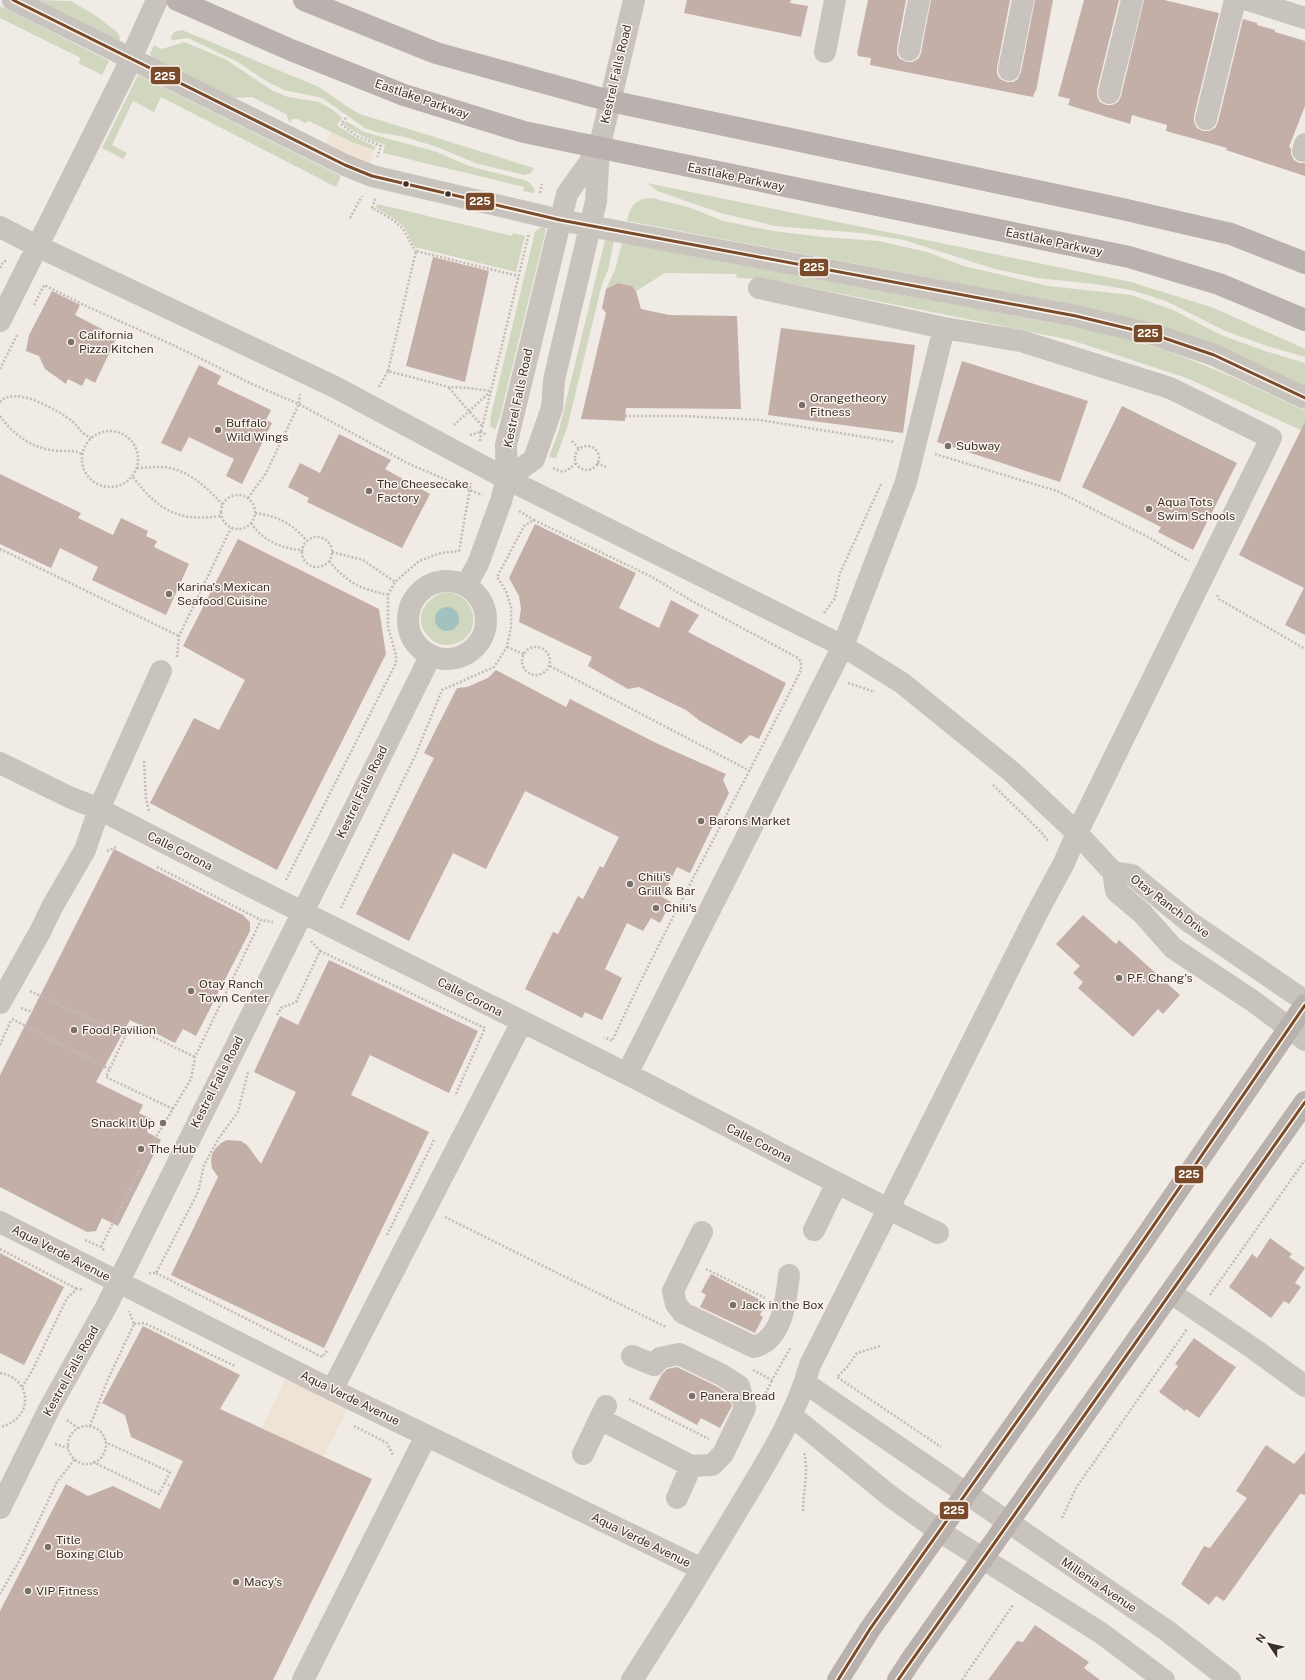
<svg xmlns="http://www.w3.org/2000/svg" width="1305" height="1680" viewBox="0 0 1305 1680" font-family="'Public Sans',sans-serif">
<rect width="100%" height="100%" fill="#f0ebe5"/>
<path fill="#d1d6bf" d="M 36,0 L 71,1 L 96,16 L 117,32 L 120,37 L 120,43 Z
M 0,6 L 109,61 L 102,75 L 78,63 L 81,58 L 0,18 Z
M 182,30 L 319,87 L 346,106 L 360,114 L 534,168 L 531,173 L 525,175 L 478,164 L 437,147 L 405,137 L 376,132 L 365,128 L 322,98 L 284,90 L 266,81 L 238,62 L 188,38 L 174,40 L 170,39 L 174,32 Z
M 184,42 L 225,59 L 273,91 L 288,97 L 319,102 L 333,110 L 342,118 L 337,125 L 355,137 L 376,147 L 374,150 L 351,142 L 309,121 L 305,123 L 297,119 L 292,119 L 290,123 L 286,114 L 252,97 L 232,98 L 153,59 L 150,54 L 154,45 L 162,49 Z
M 138,75 L 341,176 L 336,187 L 161,97 L 154,112 L 133,101 L 112,145 L 127,153 L 123,159 L 102,148 Z
M 346,121 L 364,132 L 437,152 L 469,166 L 524,180 L 530,183 L 535,190 L 534,193 L 523,191 L 524,187 L 383,153 L 385,145 C 369,140 357,134 343,124 Z
M 647,183 L 1131,282 L 1214,308 L 1305,349 L 1305,357 L 1267,346 L 1225,331 L 1166,301 L 1131,290 L 1095,284 L 1037,278 L 995,269 L 904,240 L 861,233 L 775,226 L 721,213 L 657,191 Z
M 652,198 L 691,208 L 723,221 L 773,231 L 823,237 L 878,241 L 927,252 L 964,266 L 1048,286 L 1131,295 L 1173,310 L 1221,335 L 1262,350 L 1305,363 L 1305,389 L 1070,304 L 627,221 C 631,205 635,199 652,198 Z
M 377,204 L 512,236 L 513,233 L 525,236 L 516,272 L 415,247 C 410,241 410,236 406,230 C 400,220 386,214 376,208 Z
M 541,227 L 546,229 L 500,417 L 495,430 L 490,426 L 491,415 L 535,232 Z
M 605,240 L 614,241 L 608,270 L 602,284 L 567,428 L 556,458 L 549,457 L 559,430 Z
M 622,243 L 1096,331 C 1119,337 1142,343 1164,350 C 1213,367 1259,389 1305,411 L 1305,432 L 1189,379 L 1071,340 L 767,279 L 737,278 L 736,274 L 665,273 L 636,291 L 632,286 L 618,283 L 606,289 L 615,270 Z
M 446,592 C 483,595 482,645 446,645 C 437,645 429,639 424,631 C 414,613 429,596 446,592 Z"/>
<path fill="#eee3d5" d="M 332,132 L 351,142 L 374,150 L 370,163 L 325,144 Z
M 285,1379 L 347,1409 L 323,1458 L 262,1428 Z"/>
<path fill="#a1c2c1" d="M435 619a12 12 0 1 1 24 0a12 12 0 1 1-24 0Z"/>
<path fill="#c3afa7" d="M 687,0 L 791,0 L 790,3 L 808,6 L 801,37 L 684,13 Z
M 868,0 L 906,0 L 897,48 L 897,54 L 900,59 L 907,62 L 913,62 L 919,58 L 921,53 L 931,0 L 1010,0 L 997,68 L 997,74 L 1000,79 L 1007,82 L 1013,82 L 1018,79 L 1021,72 L 1035,0 L 1053,0 L 1036,91 L 1035,91 L 1033,97 L 870,65 L 871,58 L 858,56 L 858,54 L 857,53 Z
M 1084,0 L 1119,0 L 1097,90 L 1097,96 L 1100,102 L 1106,105 L 1112,105 L 1118,102 L 1121,96 L 1144,0 L 1164,0 L 1219,13 L 1194,116 L 1194,122 L 1197,128 L 1203,131 L 1209,131 L 1215,128 L 1218,122 L 1243,19 L 1257,23 L 1257,25 L 1275,30 L 1275,32 L 1305,41 L 1305,106 L 1289,147 L 1291,148 L 1291,154 L 1294,160 L 1299,163 L 1305,163 L 1305,176 L 1226,150 L 1227,148 L 1166,131 L 1167,125 L 1132,115 L 1130,124 L 1068,105 L 1070,99 L 1058,96 Z
M 433,257 L 489,271 L 465,382 L 406,366 Z
M 618,283 L 632,286 L 636,291 L 641,309 L 669,315 L 737,316 L 741,409 L 626,408 L 625,421 L 581,419 L 606,313 L 602,308 L 606,289 Z
M 52,291 L 80,305 L 75,315 L 117,337 L 95,383 L 86,378 L 82,386 L 68,379 L 66,384 L 45,369 L 39,356 L 26,351 L 29,335 Z
M 781,328 L 915,345 L 903,433 L 768,415 Z
M 962,361 L 1088,401 L 1060,482 L 937,442 Z
M 199,365 L 221,376 L 217,384 L 271,410 L 266,420 L 272,423 L 242,484 L 226,476 L 234,459 L 189,437 L 181,452 L 161,443 Z
M 1122,406 L 1237,463 L 1193,550 L 1158,532 L 1161,527 L 1082,487 Z
M 1305,422 L 1305,635 L 1285,625 L 1304,588 L 1239,555 Z
M 339,434 L 391,460 L 385,469 L 430,494 L 402,548 L 307,502 L 309,498 L 288,487 L 300,463 L 320,473 Z
M 0,474 L 81,513 L 78,518 L 113,535 L 121,518 L 148,531 L 146,536 L 157,541 L 154,547 L 189,564 L 166,615 L 92,580 L 98,567 L 60,548 L 51,568 L 0,544 Z
M 535,524 L 636,573 L 619,608 L 659,628 L 671,600 L 699,615 L 688,632 L 786,683 L 759,739 L 750,735 L 741,744 L 700,721 L 686,710 L 655,695 L 639,687 L 628,689 L 588,666 L 592,657 L 519,622 L 521,609 L 519,596 L 509,578 Z
M 238,539 L 379,609 L 386,654 L 277,870 L 150,803 L 194,718 L 219,730 L 245,680 L 183,646 Z
M 496,670 L 566,707 L 570,699 L 656,743 L 726,774 L 723,780 L 729,793 L 690,873 L 677,867 L 662,897 L 671,902 L 660,923 L 651,918 L 643,931 L 627,923 L 605,969 L 622,978 L 602,1020 L 585,1012 L 582,1018 L 525,989 L 553,932 L 558,934 L 578,896 L 583,899 L 600,866 L 603,868 L 619,837 L 525,791 L 486,869 L 453,853 L 409,941 L 356,914 L 434,758 L 424,753 L 457,688 L 467,687 L 488,678 Z
M 114,849 L 243,915 L 250,922 L 250,931 L 196,1036 L 183,1029 L 175,1043 L 130,1020 L 96,1082 L 143,1105 L 139,1113 L 153,1120 L 147,1132 L 161,1140 L 118,1226 L 102,1218 L 96,1231 L 87,1232 L 0,1187 L 0,1075 Z
M 1083,915 L 1116,944 L 1119,940 L 1180,995 L 1163,1014 L 1158,1009 L 1133,1037 L 1078,988 L 1083,982 L 1073,973 L 1080,966 L 1056,944 Z
M 329,960 L 478,1031 L 449,1093 L 370,1055 L 351,1095 L 429,1132 L 324,1348 L 171,1275 L 218,1177 L 212,1168 L 211,1161 L 212,1154 L 216,1148 L 221,1143 L 227,1140 L 241,1141 L 247,1145 L 261,1164 L 296,1092 L 254,1072 L 280,1016 L 298,1025 Z
M 1270,1238 L 1292,1254 L 1289,1257 L 1305,1268 L 1295,1283 L 1301,1287 L 1289,1304 L 1284,1301 L 1271,1318 L 1229,1287 L 1252,1254 L 1257,1258 Z
M 0,1253 L 64,1287 L 24,1365 L 0,1353 Z
M 711,1274 L 766,1303 L 760,1315 L 763,1317 L 755,1333 L 700,1307 L 706,1295 L 701,1292 Z
M 143,1326 L 240,1375 L 220,1409 L 372,1479 L 273,1680 L 0,1680 L 0,1611 L 66,1484 L 88,1496 L 113,1486 L 160,1509 L 183,1461 L 131,1437 L 125,1415 L 102,1403 Z
M 1194,1338 L 1219,1356 L 1236,1367 L 1199,1418 L 1186,1409 L 1185,1411 L 1159,1392 L 1178,1366 L 1175,1364 Z
M 677,1367 L 716,1386 L 728,1394 L 732,1406 L 720,1428 L 701,1418 L 697,1425 L 649,1399 L 662,1374 L 667,1369 Z
M 1266,1445 L 1294,1464 L 1305,1452 L 1305,1495 L 1300,1494 L 1224,1601 L 1216,1596 L 1209,1605 L 1181,1584 L 1204,1546 L 1210,1548 L 1247,1498 L 1236,1491 Z
M 1035,1625 L 1089,1662 L 1084,1668 L 1100,1680 L 988,1680 L 1017,1641 L 1023,1642 Z"/>
<g fill="none" stroke-linecap="round" stroke-linejoin="round">
<path stroke="#c2bbb6" stroke-width="2.5" stroke-dasharray="2 2" stroke-linecap="butt" d="M 346,118 L 341,124 L 357,136 L 381,146 L 377,157
M 540,193 L 542,184
M 374,199 L 375,200 L 372,208 C 383,214 398,221 405,232 C 409,239 411,245 416,251
M 350,218 L 362,196
M 0,268 L 3,262 L 7,260
M 34,305 L 44,285 L 84,305 L 175,346 L 254,385 L 299,404 L 409,464 L 482,495
M 0,369 L 17,335
M 388,371 L 416,251 L 518,276
M 379,387 L 388,371 L 449,387 L 468,388 L 491,391
M 449,388 L 483,427
M 0,402 C 2,400 5,397 8,397 C 26,392 59,411 73,422 C 80,428 80,433 91,438
M 0,416 C 15,437 35,450 61,451 C 71,451 73,450 82,454
M 625,416 L 684,416 L 760,420 L 895,442
M 454,425 L 490,392
M82 459a28 28 0 1 1 56 0a28 28 0 1 1-56 0Z
M 470,435 L 481,432 L 529,233
M 480,441 L 481,432 L 487,435
M 572,441 L 579,449
M575 458a12 12 0 1 1 24 0a12 12 0 1 1-24 0Z
M 935,454 L 1057,491 L 1148,537 L 1189,561
M 597,463 L 606,467
M 137,468 C 145,468 152,467 160,467 C 185,467 207,487 223,505
M 553,468 C 564,474 567,471 576,463
M 133,477 C 159,511 178,522 221,516
M221 512a17 17 0 1 1 34 0a17 17 0 1 1-34 0Z
M 248,498 L 266,473 L 299,404 L 300,394
M 519,511 L 534,520
M 255,513 C 278,516 293,524 307,541
M 251,523 C 263,541 282,549 303,550
M302 552a15 15 0 1 1 30 0a15 15 0 1 1-30 0Z
M 0,549 L 179,636
M 332,552 L 363,560 L 395,582 L 419,561 L 441,553 L 459,551 L 471,483
M 388,595 L 395,582
M 1217,595 L 1219,599 L 1305,649
M 824,613 L 835,598 L 840,573 L 881,484
M522 661a14 14 0 1 1 28 0a14 14 0 1 1-28 0Z
M 507,647 L 524,654
M 177,657 L 179,636 L 231,528
M 550,666 L 750,771
M 848,683 L 875,692
M 144,761 L 146,798 L 149,812
M 993,785 L 1041,832 L 1049,842
M 107,851 L 116,847
M 157,867 L 261,920
M 286,880 L 396,663 L 396,655 L 388,627 L 388,595 C 359,588 349,584 329,561
M 341,908 L 415,756 L 442,690 L 494,667 L 507,647 L 511,627 L 511,607 L 506,591 L 497,577 L 524,526 L 534,520 L 652,577 L 692,601 L 798,658 L 801,662 L 801,670 C 739,794 671,915 612,1041 L 604,1037
M 320,951 L 485,1028 L 455,1096
M 30,991 L 126,1036
M 21,1008 L 32,1012
M 277,1015 L 281,1008 L 296,1002 L 320,951 L 311,941
M 12,1019 L 109,1069
M 0,1045 L 11,1020
M 173,1109 L 106,1077 L 130,1026 L 195,1057
M 445,1217 L 666,1327
M 387,1235 L 434,1140
M 85,1240 L 101,1247
M 0,1249 L 77,1289
M 104,1250 L 101,1247 L 156,1137 L 191,1079 L 195,1057 L 261,920 L 273,922
M 706,1269 L 765,1298
M 149,1273 L 156,1273 L 198,1192 L 204,1165 L 219,1138 L 238,1112 L 248,1072
M 156,1273 L 322,1357 L 327,1351
M 1210,1295 L 1305,1160
M 134,1324 L 144,1323 L 235,1366
M 880,1346 L 857,1353 L 847,1367 L 837,1377 L 941,1447
M 753,1370 L 772,1380 L 791,1347
M 0,1373 C 34,1379 33,1420 0,1427
M 22,1387 L 32,1371 L 67,1298 L 77,1289 L 84,1289
M 764,1397 L 772,1380
M 629,1399 L 709,1439
M 67,1420 L 78,1428
M 90,1426 L 108,1379 L 134,1324 L 129,1311
M 354,1426 L 387,1443 L 393,1455
M68 1445a19 19 0 1 1 38 0a19 19 0 1 1-38 0Z
M 55,1444 L 68,1448
M 93,1462 L 159,1494 L 170,1472 L 105,1442
M 164,1483 L 171,1486
M 803,1511 C 803,1490 809,1474 804,1452
M 1062,1518 L 1076,1488 L 1187,1329
M 0,1594 L 23,1554 L 57,1482 L 75,1459
M 962,1680 L 1013,1605"/>
<path stroke="#c9c3be" stroke-width="22" d="M 13,0 L 345,165 L 372,176 L 560,220 L 621,232 L 1076,316 L 1155,335 L 1214,355 L 1305,398
M 1248,0 L 1305,18
M 909,50 L 919,0
M 825,52 L 835,0
M 1009,70 L 1023,0
M 1109,93 L 1132,0
M 1206,119 L 1235,0
M 1303,151 L 1305,144
M 0,227 L 37,246 L 335,387 L 507,479 L 843,646 L 902,683 L 1012,772 L 1077,833 L 1113,872
M 0,321 L 124,74 L 157,0
M 507,479 L 534,459 L 552,408 L 554,380 L 596,201 L 599,149 L 634,0
M408 620a39 39 0 1 1 78 0a39 39 0 1 1-78 0Z
M 466,585 L 478,564 L 501,501 L 507,479 L 506,445 L 567,194 L 599,149
M 0,763 L 69,797 L 99,809 C 274,900 451,985 627,1074 C 731,1127 833,1183 938,1233
M 1113,872 L 1116,891 L 1142,913 L 1173,948 L 1253,1001 L 1305,1040
M 1113,872 L 1132,875 L 1188,921 L 1305,1001
M 0,1003 L 41,930 L 52,907 L 85,850 L 99,809 L 161,671
M 627,1074 L 843,646 L 906,482 L 944,328
M 0,1222 L 316,1382 L 702,1569
M 814,1230 L 837,1183
M 702,1232 L 673,1291 L 676,1304 L 683,1313 L 754,1347 C 783,1339 786,1300 789,1275
M 1171,1293 L 1254,1349 L 1305,1386
M 632,1356 L 654,1365 L 660,1358 L 679,1354 L 722,1375 L 739,1386 L 745,1408 L 723,1454 L 712,1465 L 691,1466
M 805,1383 L 1166,1630 L 1230,1680
M 332,1390 L 522,1022
M 792,1416 L 890,1496 L 939,1531 L 1101,1633 L 1164,1680
M 600,1419 L 691,1466 L 677,1498
M 583,1454 L 606,1406
M 0,1508 L 49,1409 L 106,1307 L 431,655
M 303,1680 L 426,1436
M 632,1680 C 669,1623 705,1565 740,1506 C 767,1461 796,1416 810,1365 L 1038,911 L 1064,863 L 1077,833 L 1271,438 L 1170,388 L 1021,341 L 944,328 L 759,288"/>
<path stroke="#b8b1ad" stroke-width="22" d="M 177,0 L 291,50 L 404,95 L 524,132 L 1129,257 L 1219,284 L 1305,320
M 304,0 L 436,53 L 610,101 L 1118,208 L 1231,234 L 1305,263
M 838,1680 L 870,1629 L 1081,1331 L 1305,1005
M 898,1680 L 913,1657 L 1305,1102"/>
<g stroke="#fbf5ee" stroke-width="6">
<path id="bus-1" d="M 13,0 L 345,165 L 372,176 L 560,220 L 1076,316 L 1155,335 L 1214,355 L 1305,398
M 838,1680 L 870,1629 L 1081,1331 L 1305,1005
M 898,1680 L 1305,1102"/>
</g>
<use href="#bus-1" stroke="#7a4b2a" stroke-width="3"/>
</g>
<g fill="#3b302b" stroke="#fbf5ee" stroke-width="1.5">
<circle cx="406" cy="184" r="3.5"/>
<circle cx="448" cy="194" r="3.5"/>
</g>
<g fill="#7a716c" stroke="#fbf5ee" stroke-width="1.5">
<circle cx="71" cy="342" r="4"/>
<circle cx="802" cy="405" r="4"/>
<circle cx="218" cy="430" r="4"/>
<circle cx="948" cy="446" r="4"/>
<circle cx="369" cy="491" r="4"/>
<circle cx="1149" cy="509" r="4"/>
<circle cx="169" cy="594" r="4"/>
<circle cx="701" cy="821" r="4"/>
<circle cx="630" cy="884" r="4"/>
<circle cx="656" cy="908" r="4"/>
<circle cx="1119" cy="978" r="4"/>
<circle cx="191" cy="991" r="4"/>
<circle cx="74" cy="1030" r="4"/>
<circle cx="163" cy="1123" r="4"/>
<circle cx="141" cy="1149" r="4"/>
<circle cx="733" cy="1305" r="4"/>
<circle cx="692" cy="1396" r="4"/>
<circle cx="48" cy="1547" r="4"/>
<circle cx="236" cy="1582" r="4"/>
<circle cx="28" cy="1591" r="4"/>
</g>
<g text-anchor="middle" stroke-width="3" stroke-linejoin="round" paint-order="stroke">
<g font-size="12" fill="#3b302b" stroke="#fbf5ee">
<text transform="translate(616 74) rotate(-77)" y="4">Kestrel Falls Road</text>
<text transform="translate(422 99) rotate(19)" y="4">Eastlake Parkway</text>
<text transform="translate(736 177) rotate(12)" y="4">Eastlake Parkway</text>
<text transform="translate(1054 242) rotate(12)" y="4">Eastlake Parkway</text>
<text transform="translate(518 398) rotate(-78)" y="4">Kestrel Falls Road</text>
<text transform="translate(362 792) rotate(-64)" y="4">Kestrel Falls Road</text>
<text transform="translate(180 851) rotate(27)" y="4">Calle Corona</text>
<text transform="translate(1170 906) rotate(37)" y="4">Otay Ranch Drive</text>
<text transform="translate(470 997) rotate(27)" y="4">Calle Corona</text>
<text transform="translate(217 1082) rotate(-63)" y="4">Kestrel Falls Road</text>
<text transform="translate(759 1143) rotate(27)" y="4">Calle Corona</text>
<text transform="translate(61 1253) rotate(27)" y="4">Aqua Verde Avenue</text>
<text transform="translate(71 1371) rotate(-61)" y="4">Kestrel Falls Road</text>
<text transform="translate(350 1398) rotate(26)" y="4">Aqua Verde Avenue</text>
<text transform="translate(641 1540) rotate(26)" y="4">Aqua Verde Avenue</text>
<text transform="translate(1099 1585) rotate(34)" y="4">Millenia Avenue</text>
</g>
<g font-size="12" fill="#3b302b" stroke="#fbf5ee" text-anchor="start">
<text x="79" y="339">California<tspan x="79" dy="14">Pizza Kitchen</tspan></text>
<text x="810" y="402">Orangetheory<tspan x="810" dy="14">Fitness</tspan></text>
<text x="226" y="427">Buffalo<tspan x="226" dy="14">Wild Wings</tspan></text>
<text x="956" y="450">Subway</text>
<text x="377" y="488">The Cheesecake<tspan x="377" dy="14">Factory</tspan></text>
<text x="1157" y="506">Aqua Tots<tspan x="1157" dy="14">Swim Schools</tspan></text>
<text x="177" y="591">Karina's Mexican<tspan x="177" dy="14">Seafood Cuisine</tspan></text>
<text x="709" y="825">Barons Market</text>
<text x="638" y="881">Chili's<tspan x="638" dy="14">Grill &amp; Bar</tspan></text>
<text x="664" y="912">Chili's</text>
<text x="1127" y="982">P.F. Chang's</text>
<text x="199" y="988">Otay Ranch<tspan x="199" dy="14">Town Center</tspan></text>
<text x="82" y="1034">Food Pavilion</text>
<text x="155" y="1127" text-anchor="end">Snack It Up</text>
<text x="149" y="1153">The Hub</text>
<text x="741" y="1309">Jack in the Box</text>
<text x="700" y="1400">Panera Bread</text>
<text x="56" y="1544">Title<tspan x="56" dy="14">Boxing Club</tspan></text>
<text x="244" y="1586">Macy's</text>
<text x="36" y="1595">VIP Fitness</text>
</g>
</g>
<g stroke="#fbf5ee" stroke-width="1.5">
<rect x="150" y="66" width="31" height="19" rx="4" fill="#7a4b2a"/>
<rect x="465" y="192" width="30" height="19" rx="4" fill="#7a4b2a"/>
<rect x="799" y="258" width="30" height="19" rx="4" fill="#7a4b2a"/>
<rect x="1133" y="324" width="30" height="19" rx="4" fill="#7a4b2a"/>
<rect x="1174" y="1165" width="30" height="19" rx="4" fill="#7a4b2a"/>
<rect x="939" y="1501" width="30" height="19" rx="4" fill="#7a4b2a"/>
</g>
<g font-size="11" text-anchor="middle" font-weight="bold" fill="#fff">
<text x="165" y="80">225</text>
<text x="480" y="205">225</text>
<text x="814" y="271">225</text>
<text x="1148" y="337">225</text>
<text x="1189" y="1178">225</text>
<text x="954" y="1514">225</text>
</g>
<g transform="translate(1269 1644) rotate(305)" stroke="#fbf5ee" stroke-width="3" paint-order="stroke">
<path d="M0-3L7 15L0 10L-7 15Z" fill="#3b302b"/>
<text y="-6" font-size="11" font-weight="bold" text-anchor="middle" fill="#3b302b">N</text>
</g>
</svg>
